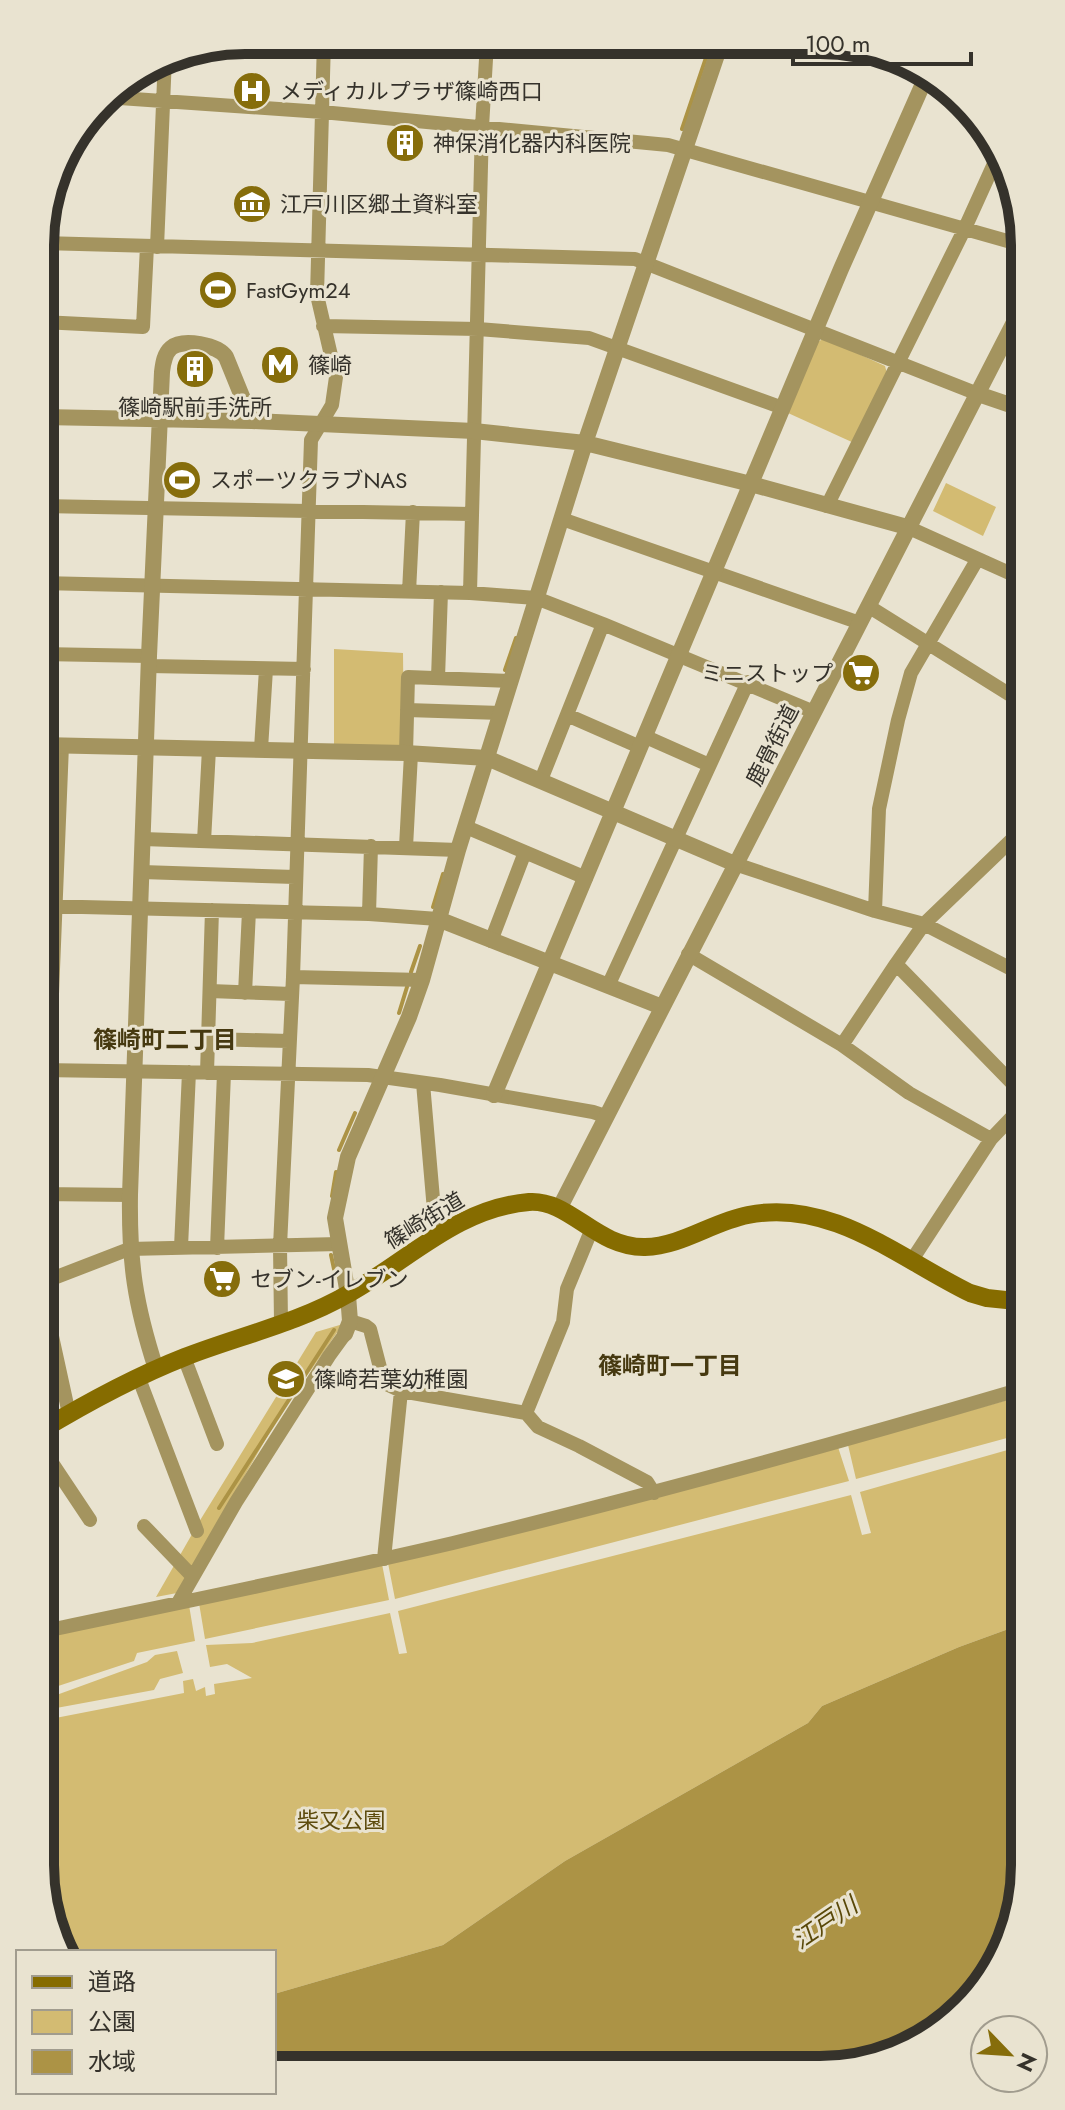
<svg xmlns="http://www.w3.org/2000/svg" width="1065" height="2110" viewBox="0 0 1065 2110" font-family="Jost,'Noto Sans JP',sans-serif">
<rect width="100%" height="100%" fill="#e9e3d0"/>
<path fill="#d3bb72" d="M 824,338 L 885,366 L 888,377 L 854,443 L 788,413 L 818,342 Z
M 946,483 L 996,507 L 983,536 L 933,511 Z
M 334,649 L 403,653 L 404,750 L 334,749 Z
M 343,1324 L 279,1416 L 177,1593 L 156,1597 L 199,1522 L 316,1332 Z
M 1025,1395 L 1025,1433 L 856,1479 L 848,1445 Z
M 1025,1445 L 1025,1486 L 1015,1492 L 1019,1505 L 1025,1503 L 1025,1623 L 959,1647 L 822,1706 L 808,1723 L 565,1861 L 443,1945 L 274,1994 L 274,1952 L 65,1952 L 51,1930 L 40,1865 L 40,1721 L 184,1693 L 183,1681 L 193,1679 L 196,1691 L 205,1687 L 206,1696 L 215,1694 L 214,1684 L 252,1678 L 227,1664 L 210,1667 L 206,1645 L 252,1643 L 390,1613 L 399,1654 L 407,1653 L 398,1611 L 851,1495 L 862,1535 L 871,1533 L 860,1492 Z
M 838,1447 L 849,1481 L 395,1599 L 388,1563 Z
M 382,1564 L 389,1600 L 205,1639 L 199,1603 Z
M 189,1605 L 195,1641 L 137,1653 L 134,1661 L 40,1692 L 40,1636 Z
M 177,1651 L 183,1673 L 160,1679 L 154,1690 L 40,1711 L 40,1701 L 147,1662 L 155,1655 Z"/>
<path fill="#ac9345" d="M 1025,1623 L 1025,1878 L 982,1990 L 885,2059 L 274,2067 L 274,1994 L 443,1945 L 565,1861 L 808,1723 L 822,1706 L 959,1647 Z"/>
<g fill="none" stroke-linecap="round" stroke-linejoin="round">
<path stroke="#ac9345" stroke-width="4" d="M 682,129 L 711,43
M 505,670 L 516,638
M 433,907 L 443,874
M 411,972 L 420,946
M 399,1013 L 407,987
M 339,1150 L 355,1113
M 332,1196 L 336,1172
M 331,1255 L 334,1269
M 219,1508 L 334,1330"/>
<path stroke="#a4945f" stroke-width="14" d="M 105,97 L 322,112 L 668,145 L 1025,246
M 42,243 L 635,259 L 978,394
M 157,247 L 165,57
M 42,322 L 143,327 L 147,246
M 323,326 L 478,329 L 589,338 L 783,408
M 41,506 L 472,514
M 827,506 L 965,228 L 998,155
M 562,519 L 860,623
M 907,527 L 1025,580
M 41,583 L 470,593 L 536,598 L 603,624 L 814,712
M 409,592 L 413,512
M 470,593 L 482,127 L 487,42
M 868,606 L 1025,704
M 41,654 L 149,656
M 149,666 L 304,669
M 438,678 L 441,592
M 407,710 L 501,713
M 567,715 L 640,747
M 646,737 L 709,765
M 261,749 L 266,669
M 406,753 L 408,677 L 511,681
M 541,780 L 603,624
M 466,827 L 586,878
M 143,839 L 458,850
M 204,841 L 209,749
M 406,847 L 411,754
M 735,864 L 875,911 L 924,924 L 1025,976
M 142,872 L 295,877
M 41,906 L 369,914 L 438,919
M 875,911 L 879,809 L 898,720 L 911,673 L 977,560
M 369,914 L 371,846
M 491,941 L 525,852
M 688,954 L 842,1045 L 909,1093 L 991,1139
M 293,977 L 422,980
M 608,986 L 748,682
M 210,991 L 291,994
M 245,993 L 249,911
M 209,1039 L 289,1041
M 842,1045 L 896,964
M 41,1070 L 368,1075 L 440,1085 L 593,1112 L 605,1116
M 207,1073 L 212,910
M 423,1083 L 435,1222 L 440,1233
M 41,1194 L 130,1195
M 181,1247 L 189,1072
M 217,1248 L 224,1073
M 912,1260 L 991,1139 L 1013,1116 L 1019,1090 L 896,964 L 924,924 L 1025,827
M 41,1268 L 62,745
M 41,1283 L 129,1249 L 339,1244
M 41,1286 L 69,1414
M 1015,1301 L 1025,1271
M 350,1321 L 366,1326 L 370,1329 L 384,1383 L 401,1391 L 526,1413 L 538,1427 L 579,1446 L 647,1482 L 654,1493
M 281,1322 L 280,1246 L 293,977 L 311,440 L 332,405 L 336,377 L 317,295 L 324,40
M 184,1357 L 217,1444
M 138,1376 L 197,1531
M 526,1413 L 563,1322 L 567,1289 L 591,1231
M 40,1445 L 90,1520
M 144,1526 L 193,1577
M 384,1559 L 401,1391
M 178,1603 L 236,1502 L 329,1356 L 345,1334
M 40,1632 C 178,1603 316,1575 453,1543 C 645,1496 835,1444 1025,1388"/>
<path stroke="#a4945f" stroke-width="16" d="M 978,394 L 1025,410
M 42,417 L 252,421 L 474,431 L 585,443 L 751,484 L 907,527
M 41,745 L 406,753 L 487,758 L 735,864
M 438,919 L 662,1007
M 494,1095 L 841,269 L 926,77
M 559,1209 L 1025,301
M 345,1334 L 350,1321 L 348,1295 L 335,1218 L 348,1157 L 409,1017 L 422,980 L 458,850 L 585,443 L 721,43
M 156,1369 C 135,1304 129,1263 130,1195 L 149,656 L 162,372 C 163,364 164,354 171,348 C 183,338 218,345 226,357 L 252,421"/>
<path stroke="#866c00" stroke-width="18" d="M 40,1431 C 88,1402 134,1377 185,1357 C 239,1336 298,1323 348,1294 C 408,1261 457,1208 529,1202 C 570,1199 596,1248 645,1247 C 682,1246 712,1222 748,1215 C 831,1198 900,1259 970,1293 L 987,1298 L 1025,1302"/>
</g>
<defs>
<g id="hospital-disc" transform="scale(2)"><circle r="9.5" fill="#866d0b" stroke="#e9e3d0"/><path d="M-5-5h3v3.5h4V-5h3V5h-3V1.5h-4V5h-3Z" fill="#fff"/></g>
<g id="building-disc" transform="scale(2)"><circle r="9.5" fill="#866d0b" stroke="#e9e3d0"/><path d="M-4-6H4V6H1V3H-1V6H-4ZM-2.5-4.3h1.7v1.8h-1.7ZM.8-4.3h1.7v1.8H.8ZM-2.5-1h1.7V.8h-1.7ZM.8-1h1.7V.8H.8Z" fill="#fff"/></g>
<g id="museum-disc" transform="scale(2)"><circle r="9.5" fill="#866d0b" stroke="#e9e3d0"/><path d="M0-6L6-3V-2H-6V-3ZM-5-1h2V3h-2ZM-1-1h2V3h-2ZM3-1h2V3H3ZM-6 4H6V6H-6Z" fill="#fff"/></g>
<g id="stadium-disc" transform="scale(2)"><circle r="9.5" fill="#866d0b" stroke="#e9e3d0"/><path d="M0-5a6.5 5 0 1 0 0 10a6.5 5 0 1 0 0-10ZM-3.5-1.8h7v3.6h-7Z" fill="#fff"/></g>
<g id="metro-disc" transform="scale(2)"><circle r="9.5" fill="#866d0b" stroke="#e9e3d0"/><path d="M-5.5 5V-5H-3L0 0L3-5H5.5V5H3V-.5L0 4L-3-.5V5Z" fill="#fff"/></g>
<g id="supermarket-disc" transform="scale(2)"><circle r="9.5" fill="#866d0b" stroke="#e9e3d0"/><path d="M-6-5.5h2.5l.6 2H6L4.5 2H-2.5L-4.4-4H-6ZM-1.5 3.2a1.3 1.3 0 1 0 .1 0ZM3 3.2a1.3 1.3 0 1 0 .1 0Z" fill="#fff"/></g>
<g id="school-disc" transform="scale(2)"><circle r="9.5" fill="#866d0b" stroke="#e9e3d0"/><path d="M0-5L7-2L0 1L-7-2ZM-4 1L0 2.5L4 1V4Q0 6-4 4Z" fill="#fff"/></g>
</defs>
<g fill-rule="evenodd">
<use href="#hospital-disc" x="252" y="91"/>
<use href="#building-disc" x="405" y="143"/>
<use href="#museum-disc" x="252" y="204"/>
<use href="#stadium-disc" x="218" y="290"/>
<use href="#metro-disc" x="280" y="365"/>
<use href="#building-disc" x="195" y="369"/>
<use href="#stadium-disc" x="182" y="480"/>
<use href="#supermarket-disc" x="861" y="673"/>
<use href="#supermarket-disc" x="222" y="1279"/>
<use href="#school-disc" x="286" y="1379"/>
</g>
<g text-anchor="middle" stroke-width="6" stroke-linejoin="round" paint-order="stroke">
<g font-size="22" fill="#35322b" stroke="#e9e3d0" text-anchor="start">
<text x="280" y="99">メディカルプラザ篠崎西口</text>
<text x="433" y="151">神保消化器内科医院</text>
<text x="280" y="212">江戸川区郷土資料室</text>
<text x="246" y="298">FastGym24</text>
<text x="308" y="373">篠崎</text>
<text x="195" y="415" text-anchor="middle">篠崎駅前手洗所</text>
<text x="210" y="488">スポーツクラブNAS</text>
<text x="833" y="681" text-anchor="end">ミニストップ</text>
<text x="250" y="1287">セブン-イレブン</text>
<text x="314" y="1387">篠崎若葉幼稚園</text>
</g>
<g font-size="22" fill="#35322b" stroke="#e9e3d0">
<text transform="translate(772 745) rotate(-63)" y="8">鹿骨街道</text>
<text transform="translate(424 1220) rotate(-31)" y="8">篠崎街道</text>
</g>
<g font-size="22" fill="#5d4b0d" stroke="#e9e3d0">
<text x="341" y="1828">柴又公園</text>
</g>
<g font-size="24" font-weight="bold" fill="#463910" stroke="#e9e3d0">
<text x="165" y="1048">篠崎町二丁目</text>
<text x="670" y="1374">篠崎町一丁目</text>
</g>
<g font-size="24" font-style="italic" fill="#594808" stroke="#e9e3d0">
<text transform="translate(825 1923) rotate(-34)" y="8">江戸川</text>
</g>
</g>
<path d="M0 0H1065V2110H0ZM245 54H820A191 191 0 0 1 1011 245V1865A191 191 0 0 1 820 2056H245A191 191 0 0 1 54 1865V245A191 191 0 0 1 245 54Z" fill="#e9e3d0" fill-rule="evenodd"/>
<path fill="none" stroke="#35322b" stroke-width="10" d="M245 54H820A191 191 0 0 1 1011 245V1865A191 191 0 0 1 820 2056H245A191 191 0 0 1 54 1865V245A191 191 0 0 1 245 54Z"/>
<rect x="16" y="1950" width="260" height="144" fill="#e9e3d0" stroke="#a19c8e" stroke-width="2"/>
<rect x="32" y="1976" width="40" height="12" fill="#866c00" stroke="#a19c8e" stroke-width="2"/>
<text x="88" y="1990" font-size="24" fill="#35322b">道路</text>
<rect x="32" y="2010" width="40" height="24" fill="#d3bb72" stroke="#a19c8e" stroke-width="2"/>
<text x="88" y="2030" font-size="24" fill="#35322b">公園</text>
<rect x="32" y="2050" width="40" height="24" fill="#ac9345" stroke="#a19c8e" stroke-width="2"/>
<text x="88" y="2070" font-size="24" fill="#35322b">水域</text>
<g transform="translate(1009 2054) rotate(115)"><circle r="38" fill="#e9e3d0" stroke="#a19c8e" stroke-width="2"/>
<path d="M0-6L14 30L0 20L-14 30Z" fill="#866d0b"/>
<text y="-12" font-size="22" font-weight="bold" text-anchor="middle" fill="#35322b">N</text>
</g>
<path d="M793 52v12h178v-12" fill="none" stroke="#35322b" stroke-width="4"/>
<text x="805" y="52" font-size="24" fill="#35322b" stroke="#e9e3d0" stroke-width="6" paint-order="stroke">100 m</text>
</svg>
